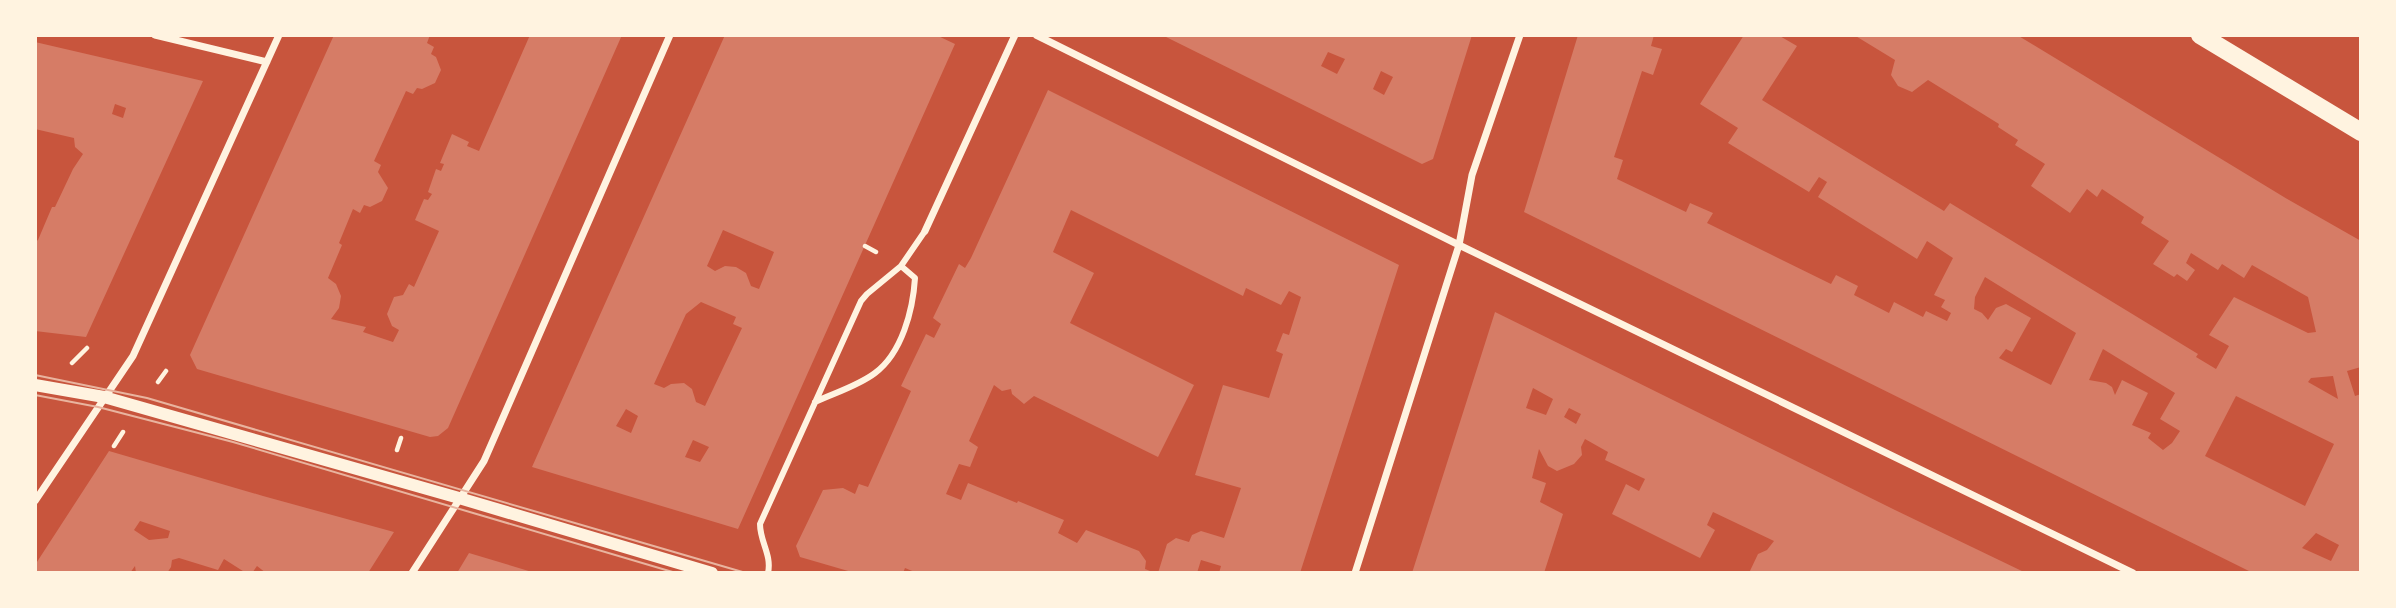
<svg xmlns="http://www.w3.org/2000/svg" width="2396" height="608" viewBox="0 0 2396 608" font-family="Poppins,sans-serif">
<rect width="100%" height="100%" fill="#c8553d"/>
<path fill="#d67c66" fill-rule="evenodd" d="M 334,35 L 430,35 L 427,43 L 434,47 L 431,54 L 436,57 L 441,70 L 435,83 L 422,89 L 417,88 L 413,94 L 406,91 L 374,161 L 381,165 L 378,172 L 388,188 L 382,201 L 370,207 L 364,205 L 360,213 L 353,209 L 339,243 L 342,245 L 328,278 L 336,284 L 341,296 L 339,308 L 331,319 L 366,327 L 363,332 L 393,342 L 399,330 L 392,326 L 387,314 L 394,297 L 403,295 L 409,284 L 414,287 L 439,231 L 415,220 L 424,199 L 428,200 L 432,194 L 428,192 L 436,169 L 441,171 L 444,164 L 440,163 L 452,134 L 469,142 L 467,146 L 479,151 L 530,35 L 622,35 L 448,428 L 438,436 L 430,437 L 197,369 L 190,355 Z
M 725,35 L 936,35 L 955,44 L 738,529 L 532,467 ZM 723,230 L 774,252 L 759,289 L 751,286 L 746,273 L 736,267 L 725,266 L 715,271 L 707,266 ZM 701,302 L 736,317 L 733,324 L 742,328 L 705,406 L 696,402 L 692,389 L 684,383 L 671,384 L 664,388 L 654,384 L 686,314 ZM 626,409 L 638,416 L 631,433 L 616,426 ZM 693,440 L 709,447 L 700,462 L 685,457 Z
M 1162,35 L 1375,36 L 1472,35 L 1433,159 L 1422,164 ZM 1328,52 L 1345,59 L 1337,74 L 1321,66 ZM 1381,71 L 1393,77 L 1384,95 L 1373,89 Z
M 1578,35 L 1654,35 L 1651,46 L 1662,49 L 1653,75 L 1642,71 L 1614,157 L 1623,160 L 1617,179 L 1686,212 L 1690,203 L 1713,213 L 1707,223 L 1831,284 L 1836,275 L 1858,286 L 1854,295 L 1889,313 L 1894,302 L 1923,317 L 1926,311 L 1947,321 L 1951,313 L 1941,307 L 1945,300 L 1934,295 L 1953,258 L 1927,241 L 1917,259 L 1818,197 L 1827,182 L 1819,177 L 1809,192 L 1728,143 L 1738,128 L 1700,104 L 1744,35 L 1778,35 L 1797,46 L 1762,100 L 1944,211 L 1950,203 L 2198,354 L 2196,357 L 2216,369 L 2229,346 L 2209,335 L 2234,297 L 2308,333 L 2316,332 L 2308,297 L 2252,265 L 2244,278 L 2222,264 L 2218,270 L 2191,253 L 2186,263 L 2195,270 L 2187,281 L 2177,274 L 2174,277 L 2153,264 L 2169,241 L 2141,223 L 2144,217 L 2102,189 L 2097,197 L 2087,189 L 2070,213 L 2031,186 L 2045,164 L 2015,145 L 2018,140 L 1998,127 L 1999,124 L 1928,80 L 1912,92 L 1898,86 L 1891,75 L 1895,60 L 1854,35 L 2017,35 L 2289,200 L 2361,241 L 2361,367 L 2347,371 L 2355,396 L 2361,394 L 2361,573 L 2253,573 L 1524,212 ZM 1985,277 L 2076,333 L 2051,385 L 1999,358 L 2006,349 L 2012,352 L 2031,318 L 2006,304 L 1996,308 L 1988,320 L 1982,313 L 1974,309 L 1975,297 ZM 2103,349 L 2175,393 L 2160,419 L 2180,431 L 2172,443 L 2163,450 L 2148,438 L 2151,433 L 2132,425 L 2148,393 L 2122,380 L 2115,395 L 2112,387 L 2106,383 L 2089,380 ZM 2333,376 L 2338,399 L 2308,382 L 2311,378 ZM 2236,396 L 2334,444 L 2305,506 L 2205,456 ZM 2316,533 L 2339,545 L 2331,561 L 2302,548 Z
M 35,42 L 203,81 L 86,337 L 35,331 L 35,242 L 38,240 L 52,207 L 55,207 L 73,169 L 83,154 L 75,147 L 74,138 L 35,129 ZM 115,104 L 126,108 L 123,118 L 112,114 Z
M 1048,90 L 1399,265 L 1300,573 L 1219,573 L 1221,566 L 1201,560 L 1197,573 L 1158,573 L 1167,544 L 1176,538 L 1189,542 L 1192,535 L 1201,531 L 1224,538 L 1241,488 L 1195,475 L 1223,385 L 1269,398 L 1283,354 L 1276,351 L 1283,333 L 1289,335 L 1301,297 L 1289,291 L 1281,305 L 1246,288 L 1243,296 L 1071,210 L 1053,252 L 1094,273 L 1070,323 L 1194,385 L 1158,457 L 1034,396 L 1024,404 L 1012,394 L 1011,389 L 1002,391 L 994,385 L 969,441 L 978,447 L 970,467 L 959,464 L 946,494 L 961,500 L 968,483 L 1017,503 L 1018,501 L 1064,520 L 1058,533 L 1077,543 L 1086,530 L 1139,551 L 1146,561 L 1145,569 L 1155,573 L 917,573 L 905,568 L 903,573 L 855,573 L 800,557 L 796,546 L 823,490 L 843,488 L 855,494 L 859,484 L 868,487 L 911,391 L 901,386 L 926,334 L 934,338 L 941,324 L 933,318 L 959,264 L 965,268 L 971,258 Z
M 1495,312 L 1895,510 L 2026,573 L 1749,573 L 1758,554 L 1767,550 L 1774,541 L 1713,512 L 1707,525 L 1715,530 L 1700,558 L 1612,514 L 1626,484 L 1639,491 L 1645,479 L 1605,460 L 1608,452 L 1585,439 L 1581,447 L 1582,455 L 1574,464 L 1557,471 L 1548,466 L 1539,449 L 1532,478 L 1546,483 L 1540,502 L 1563,514 L 1544,573 L 1412,573 ZM 1533,388 L 1553,399 L 1546,415 L 1526,408 ZM 1569,408 L 1581,414 L 1576,424 L 1564,417 Z
M 109,451 L 263,496 L 394,532 L 368,573 L 266,573 L 257,566 L 252,573 L 246,573 L 224,559 L 218,570 L 179,558 L 172,560 L 171,567 L 167,573 L 136,573 L 135,566 L 130,573 L 35,573 L 35,565 ZM 140,521 L 170,531 L 168,538 L 149,540 L 134,530 Z
M 469,553 L 532,572 L 532,573 L 457,573 Z"/>
<g fill="none" stroke-linecap="round" stroke-linejoin="round">
<path stroke="#fff3e0" stroke-width="4.5" d="M 865,246 L 876,252
M 72,363 L 87,348
M 158,382 L 166,371
M 114,446 L 123,432
M 397,450 L 401,438"/>
<path stroke="#fff3e0" stroke-width="6" d="M 815,402 C 834,393 858,386 875,373 C 902,353 913,310 915,278 L 901,266
M 768,573 C 772,555 760,542 760,524 L 861,301 L 867,294 L 901,266 L 925,231"/>
<path stroke="#fff3e0" stroke-width="7" d="M 155,35 L 267,62
M 1036,35 L 1459,245 L 2133,573
M 925,231 L 1015,35
M 35,501 L 133,356 L 279,35
M 412,573 L 484,461 L 670,35
M 1355,573 L 1459,245 L 1472,175 L 1520,35"/>
<path stroke="#fff3e0" stroke-width="12" d="M 35,385 L 104,397 L 459,498 L 712,573"/>
<path stroke="#fff3e0" stroke-width="18" d="M 2200,35 L 2361,132"/>
<path stroke="#e9b49f" stroke-width="2" d="M 35,375 L 147,398 L 746,573
M 35,395 L 98,407 L 233,442 L 676,573"/>
</g>
<rect width="2396" height="608" fill="none" stroke="#fff3e0" stroke-width="74"/>
</svg>
